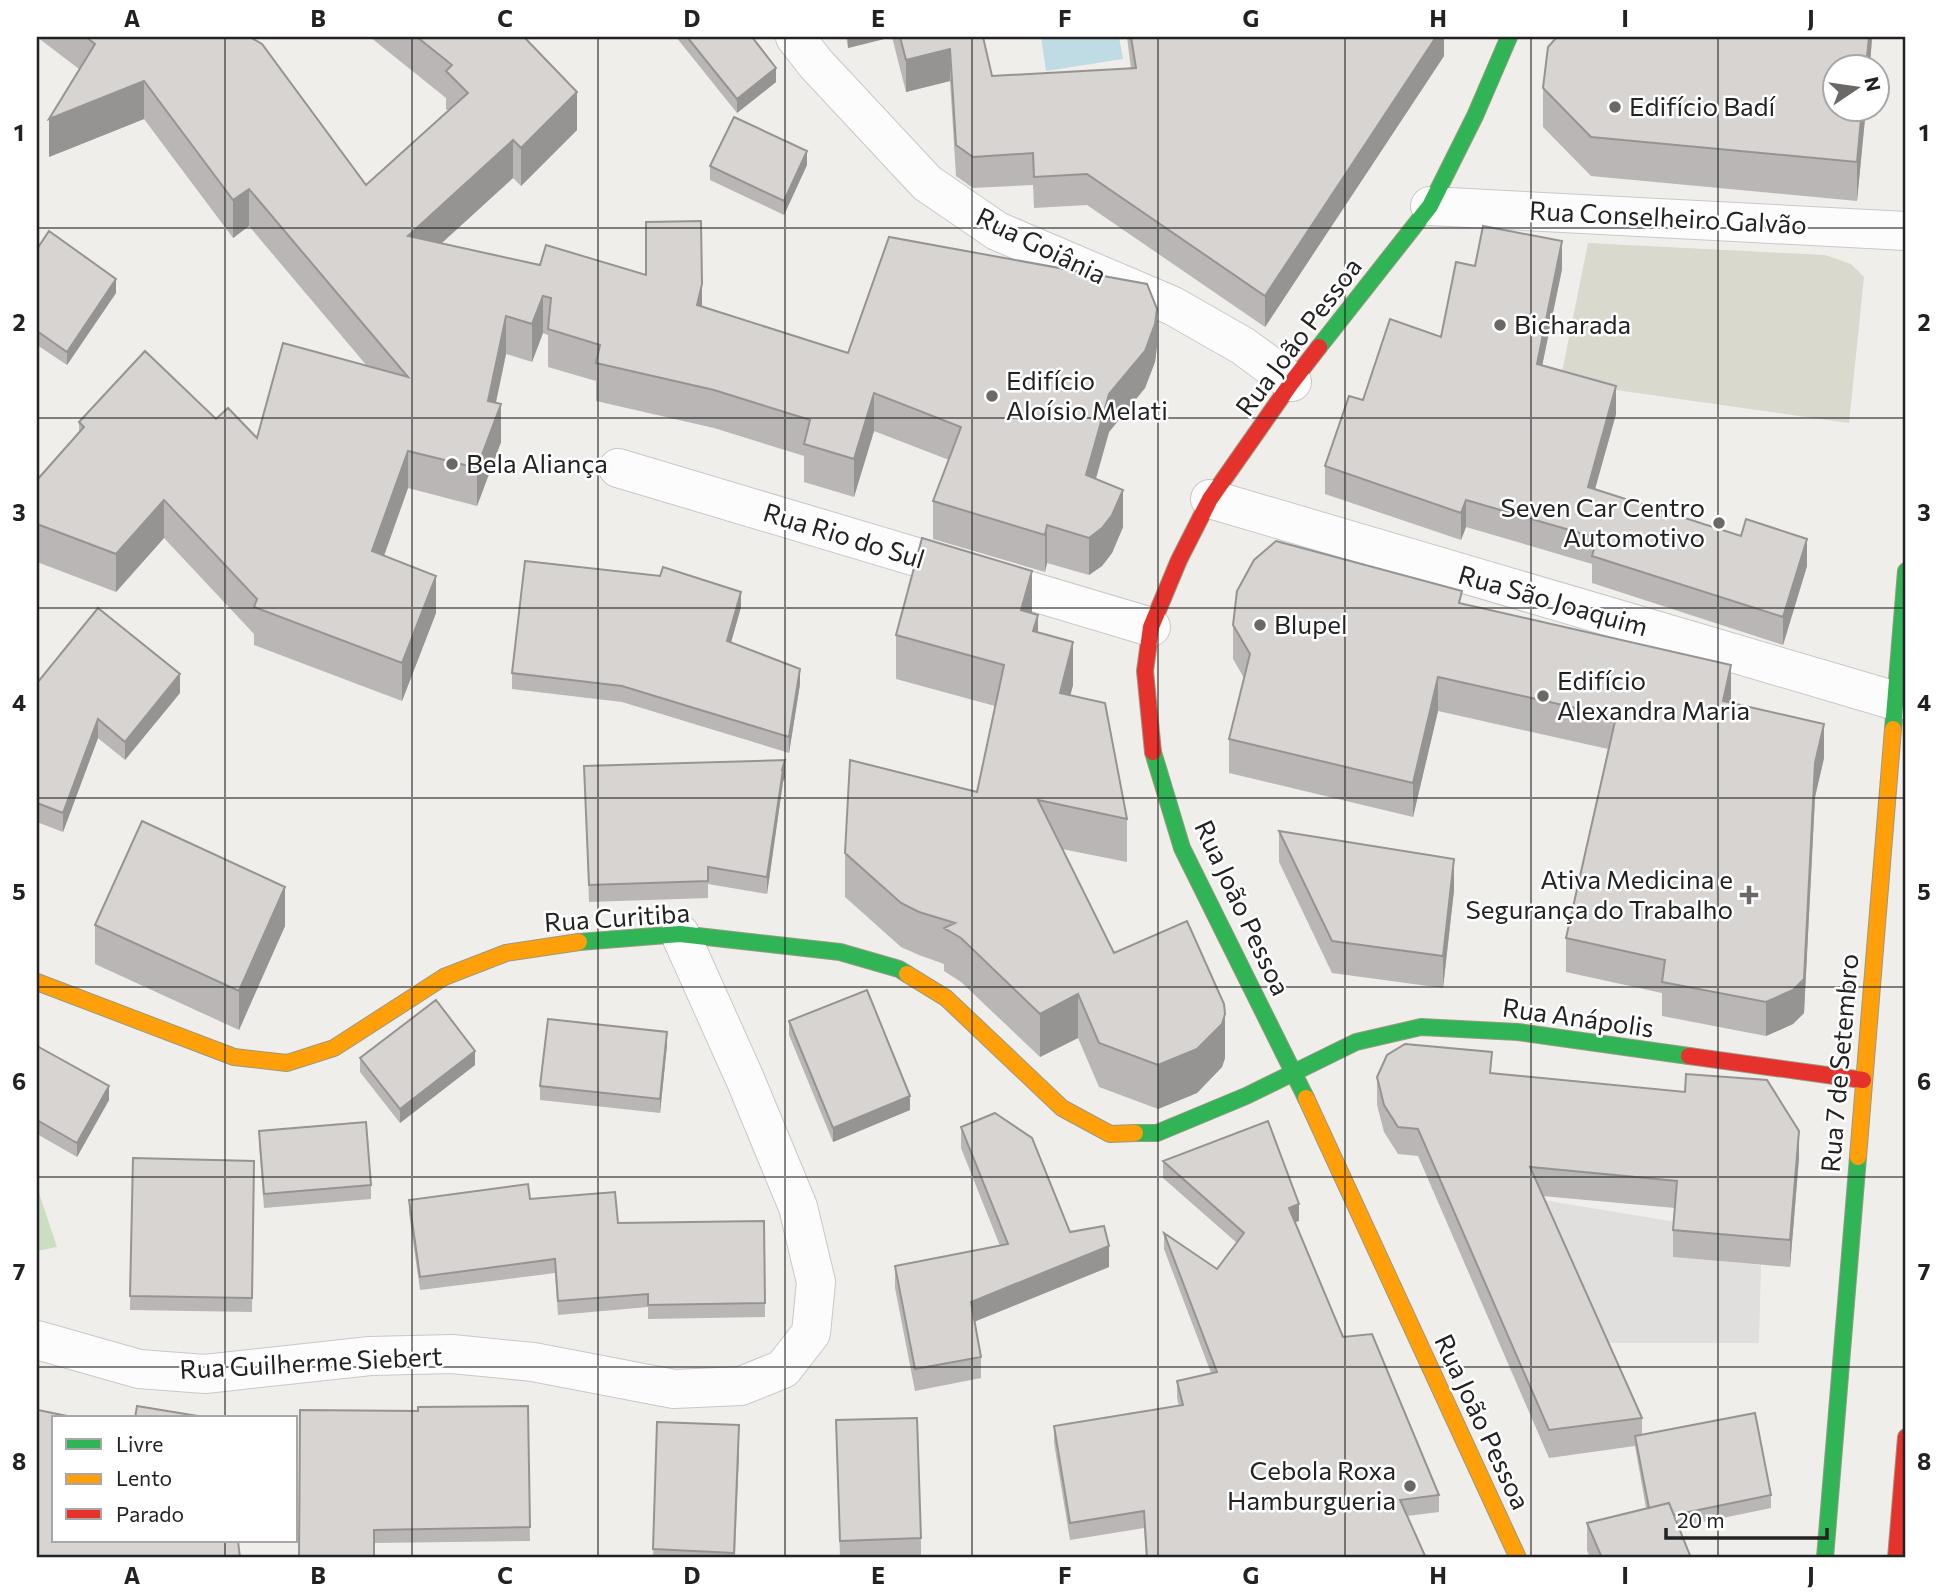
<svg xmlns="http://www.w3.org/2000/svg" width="1943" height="1595" viewBox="0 0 1943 1595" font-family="Commissioner,sans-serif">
<rect width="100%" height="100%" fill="#f0eeeb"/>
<path fill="#d9d9cd" d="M 1588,243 L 1825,255 L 1851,264 L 1864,277 L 1849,423 L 1560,382 Z"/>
<path fill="#cbdec1" d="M 37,1187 L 57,1247 L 37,1251 Z"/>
<path fill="#e0dfde" d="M 1531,1198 L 1676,1222 L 1674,1257 L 1761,1265 L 1759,1343 L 1596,1343 Z"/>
<path fill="#bfdbe3" d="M 1041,37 L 1119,37 L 1123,59 L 1046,71 Z"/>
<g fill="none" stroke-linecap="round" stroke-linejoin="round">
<g stroke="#c9c8c7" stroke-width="40">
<path id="street" d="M 795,37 L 816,64 L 927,183 L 997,231 L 1173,306 L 1243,346 L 1292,382
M 1430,206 L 1906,231
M 618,468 L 1151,627
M 1210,499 L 1896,701
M 37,1340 L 139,1369 L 205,1374 L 370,1356 L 452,1354 L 533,1362 L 674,1389 L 741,1386 L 783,1369 L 811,1333 L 816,1282 L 798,1207 L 745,1079 L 680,934"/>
</g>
<g stroke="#999a82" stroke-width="18">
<path id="fast" d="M 1319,347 L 1430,206 L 1475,116 L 1509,37
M 1893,729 L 1906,571
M 1153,752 L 1182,848 L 1306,1098
M 579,942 L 680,934 L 840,952 L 899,969 L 907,974
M 1135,1133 L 1157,1133 L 1246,1096 L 1356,1042 L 1421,1027 L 1518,1032 L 1689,1056
M 1825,1558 L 1858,1157"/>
</g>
<g stroke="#999a82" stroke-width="18">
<path id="slow" d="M 907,974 L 946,998 L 1062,1108 L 1110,1134 L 1135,1133
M 37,982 L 234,1057 L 287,1063 L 334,1048 L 444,977 L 506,953 L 579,942
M 1306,1098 L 1518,1558
M 1858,1157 L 1893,729"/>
</g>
<g stroke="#999a82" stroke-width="18">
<path id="jam" d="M 1153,752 L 1145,671 L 1151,627 L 1179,560 L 1210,499 L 1292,382 L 1319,347
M 1689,1056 L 1863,1080
M 1896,1558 L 1906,1437"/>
</g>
<use href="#street" stroke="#fdfcfc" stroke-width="38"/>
<use href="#fast" stroke="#30b455" stroke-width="16"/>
<use href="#slow" stroke="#ff9f0a" stroke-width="16"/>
<use href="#jam" stroke="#e5322d" stroke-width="16"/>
</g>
<path fill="#b9b6b5" d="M 37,37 L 250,37 L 366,185 L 448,111 L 446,109 L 446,98 L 370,37 L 524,37 L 577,130 L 521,186 L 513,178 L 441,243 L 702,306 L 848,353 L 1157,346 L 1155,362 L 1145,388 L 1109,432 L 1096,479 L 1123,527 L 1112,553 L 1102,566 L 1089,575 L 1047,563 L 1045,572 L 933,539 L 933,501 L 949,460 L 874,431 L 854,497 L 804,482 L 804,456 L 714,428 L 596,401 L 596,381 L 548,367 L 548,335 L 543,333 L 532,362 L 506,354 L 496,403 L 501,442 L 477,506 L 408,488 L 384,556 L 436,613 L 402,701 L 254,645 L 254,634 L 164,538 L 116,592 L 37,562 L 37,480 L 79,433 L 79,422 L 216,419 L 257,438 L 367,366 L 249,226 L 233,238 L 144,119 L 49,157 L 79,69 Z
M 676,37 L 752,37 L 776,82 L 737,113 Z
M 846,37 L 983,37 L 992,76 L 1131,69 L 1127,37 L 1444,37 L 1444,56 L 1265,327 L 1087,205 L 1034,208 L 1033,185 L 973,188 L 956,176 L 950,81 L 906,92 L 892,37 L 848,48 Z
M 1872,37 L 1870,66 L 1835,66 L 1866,108 L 1857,201 L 1591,176 L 1543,127 L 1543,88 Z
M 807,165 L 784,215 L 710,180 L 710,166 Z
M 37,249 L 116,293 L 67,365 L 37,345 Z
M 1475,266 L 1562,269 L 1542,365 L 1616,414 L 1595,489 L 1807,566 L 1783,645 L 1592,583 L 1592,564 L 1466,527 L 1461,540 L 1325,494 L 1325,466 L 1363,400 L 1441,337 Z
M 1462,604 L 1731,699 L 1730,703 L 1824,758 L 1815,797 L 1804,1013 L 1793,1024 L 1766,1036 L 1662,1016 L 1662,993 L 1566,972 L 1566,938 L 1608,749 L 1438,711 L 1413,817 L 1229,773 L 1229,739 L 1244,678 L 1233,659 L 1233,625 Z
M 741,607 L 731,642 L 800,684 L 789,753 L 622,702 L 512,689 L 512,673 Z
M 1032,613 L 1038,632 L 1073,685 L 1070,695 L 1127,819 L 1127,862 L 1062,849 L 1114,953 L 1225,1058 L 1222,1067 L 1197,1093 L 1158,1109 L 1099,1087 L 1078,1038 L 1040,1057 L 961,982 L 944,971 L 944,964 L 919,955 L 901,947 L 845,897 L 845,853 L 977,792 L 995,706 L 896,679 L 896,635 Z
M 37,683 L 180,693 L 125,760 L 98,738 L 63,832 L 37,822 Z
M 584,766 L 785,777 L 783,782 L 767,894 L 708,884 L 708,898 L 589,902 Z
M 1279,831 L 1454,890 L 1443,988 L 1332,973 L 1279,862 Z
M 95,925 L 285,926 L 239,1030 L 95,964 Z
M 789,1021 L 910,1110 L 833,1142 L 789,1035 Z
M 667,1045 L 660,1113 L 540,1100 L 540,1086 Z
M 37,1046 L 109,1100 L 77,1157 L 37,1134 Z
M 360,1058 L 475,1065 L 400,1123 L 360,1072 Z
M 1492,1074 L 1799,1158 L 1790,1267 L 1673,1257 L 1673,1230 L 1675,1208 L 1542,1196 L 1642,1418 L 1642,1435 L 1771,1495 L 1771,1508 L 1679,1527 L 1691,1558 L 1590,1558 L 1587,1550 L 1587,1523 L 1646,1508 L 1635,1446 L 1549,1458 L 1418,1156 L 1398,1154 L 1384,1132 L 1377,1105 L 1377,1077 Z
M 961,1127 L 1070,1232 L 1109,1267 L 974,1322 L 981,1357 L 981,1378 L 915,1391 L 895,1288 L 895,1266 L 1000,1246 L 961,1148 Z
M 259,1131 L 371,1185 L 371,1199 L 264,1208 L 259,1144 Z
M 133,1158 L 254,1161 L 252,1312 L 130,1310 Z
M 1163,1161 L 1299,1221 L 1295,1222 L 1343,1337 L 1439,1495 L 1439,1512 L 1407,1516 L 1426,1558 L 1146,1558 L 1144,1528 L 1070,1540 L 1054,1443 L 1054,1426 L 1179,1406 L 1177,1398 L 1177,1381 L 1211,1373 L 1164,1249 L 1164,1233 L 1217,1269 L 1237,1243 L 1163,1178 Z
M 530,1199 L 618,1223 L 764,1221 L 765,1317 L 648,1319 L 648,1307 L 558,1315 L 555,1273 L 420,1290 L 409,1213 L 409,1200 Z
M 528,1406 L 530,1541 L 374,1543 L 299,1558 L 418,1411 Z
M 836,1420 L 921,1538 L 921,1558 L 840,1558 Z
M 657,1422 L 739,1452 L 735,1558 L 653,1558 Z"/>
<path fill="#969493" d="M 848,37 L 892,37 L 848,48 Z
M 1436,37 L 1444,37 L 1444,56 L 1265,327 L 1265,296 Z
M 1869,37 L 1872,37 L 1870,66 L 1866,66 Z
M 950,49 L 950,81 L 906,92 L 906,60 Z
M 776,68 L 776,82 L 737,113 L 737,99 Z
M 144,81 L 144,119 L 49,157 L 49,119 Z
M 577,92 L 577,130 L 521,186 L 521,148 Z
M 1862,108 L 1866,108 L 1857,201 L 1857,162 Z
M 513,140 L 513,178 L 408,274 L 408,236 Z
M 807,151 L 807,165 L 784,215 L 784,201 Z
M 249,189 L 249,226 L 233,238 L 233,200 Z
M 1562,241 L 1562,269 L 1537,391 L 1537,364 Z
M 116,279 L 116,293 L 67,365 L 67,352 Z
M 702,284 L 702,321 L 697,305 Z
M 543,296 L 543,333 L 532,362 L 532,324 Z
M 1157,309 L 1157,346 L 1155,362 L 1145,388 L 1109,432 L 1086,513 L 1086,475 L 1109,394 Z
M 506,316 L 506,354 L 488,439 L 501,404 L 501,442 L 477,506 L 477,468 L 488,401 Z
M 1616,386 L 1616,414 L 1588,514 L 1588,487 Z
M 874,393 L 874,431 L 854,497 L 854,459 Z
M 408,451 L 408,488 L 372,589 L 372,551 Z
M 1123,490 L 1123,527 L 1112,553 L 1102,566 L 1089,575 L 1089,538 Z
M 164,500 L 164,538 L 116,592 L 116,554 Z
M 1466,500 L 1466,527 L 1461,540 L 1461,513 Z
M 1047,525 L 1047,563 L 1045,572 L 1045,535 Z
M 1807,539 L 1807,566 L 1783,645 L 1783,617 Z
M 1032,571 L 1032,614 L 1021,610 Z
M 436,576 L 436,613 L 402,701 L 402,663 Z
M 741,592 L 741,607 L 727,657 L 727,641 Z
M 1038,615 L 1038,658 L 1033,631 Z
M 1073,642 L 1073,685 L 1060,737 L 1060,693 Z
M 1731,665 L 1731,699 L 1723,735 L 1723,701 Z
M 800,669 L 800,684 L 789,753 L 789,737 Z
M 180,674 L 180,693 L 125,760 L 125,742 Z
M 1438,677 L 1438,711 L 1413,817 L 1413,783 Z
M 98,719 L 98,738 L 63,832 L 63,813 Z
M 1824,724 L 1824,758 L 1815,797 L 1804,1013 L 1793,1024 L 1766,1036 L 1766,1002 L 1815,763 Z
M 785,760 L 785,777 L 783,782 L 767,894 L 767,877 L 782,770 Z
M 1454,859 L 1454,890 L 1443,988 L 1443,956 Z
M 285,887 L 285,926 L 239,1030 L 239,991 Z
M 1078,994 L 1078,1038 L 1040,1057 L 1040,1014 Z
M 1225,1014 L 1225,1058 L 1222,1067 L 1197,1093 L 1158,1109 L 1158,1065 Z
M 667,1032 L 667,1045 L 660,1113 L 660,1099 Z
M 475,1051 L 475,1065 L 400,1123 L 400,1109 Z
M 109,1086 L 109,1100 L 77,1157 L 77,1143 Z
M 910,1096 L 910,1110 L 833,1142 L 833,1128 Z
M 1799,1131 L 1799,1158 L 1790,1267 L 1790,1240 Z
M 1299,1204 L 1299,1221 L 1289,1224 L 1289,1208 Z
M 1109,1246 L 1109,1267 L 971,1323 L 971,1302 Z
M 739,1425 L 739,1452 L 734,1558 Z"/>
<path fill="#d7d4d2" stroke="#969493" stroke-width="2" d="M 86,37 L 250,37 L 262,44 L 366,185 L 468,93 L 446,71 L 452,65 L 417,37 L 524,37 L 577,92 L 521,148 L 513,140 L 408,236 L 540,265 L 546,245 L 646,275 L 646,222 L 701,221 L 702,284 L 697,305 L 848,353 L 889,237 L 1147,284 L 1157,309 L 1155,324 L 1145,351 L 1109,394 L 1086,475 L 1123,490 L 1112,515 L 1102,528 L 1089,538 L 1047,525 L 1045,535 L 933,501 L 961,427 L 874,393 L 854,459 L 804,444 L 810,420 L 714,390 L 596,363 L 600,345 L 548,329 L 551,298 L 543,296 L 532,324 L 506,316 L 488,401 L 501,404 L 477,468 L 408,451 L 372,551 L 436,576 L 402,663 L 254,607 L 257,599 L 164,500 L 116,554 L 37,524 L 37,480 L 84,427 L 79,422 L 145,351 L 216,419 L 228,408 L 257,438 L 283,343 L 408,377 L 249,189 L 233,200 L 144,81 L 49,119 L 95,44 Z
M 687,37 L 752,37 L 776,68 L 737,99 Z
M 900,37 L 983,37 L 992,76 L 1136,68 L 1131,37 L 1436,37 L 1265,296 L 1087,174 L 1034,177 L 1033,153 L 973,157 L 956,145 L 950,49 L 906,60 Z
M 1557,37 L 1869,37 L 1866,66 L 1835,66 L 1835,108 L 1862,108 L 1857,162 L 1591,137 L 1543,88 L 1548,47 Z
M 734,117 L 807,151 L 784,201 L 710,166 Z
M 1483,226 L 1562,241 L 1537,364 L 1616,386 L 1588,487 L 1741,536 L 1746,519 L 1807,539 L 1783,617 L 1592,556 L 1597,538 L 1466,500 L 1461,513 L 1325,466 L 1349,396 L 1363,400 L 1390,319 L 1441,337 L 1456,262 L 1475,266 Z
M 49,231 L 116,279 L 67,352 L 37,331 L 37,249 Z
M 922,538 L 1032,571 L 1021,610 L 1038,615 L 1033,631 L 1073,642 L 1060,693 L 1105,703 L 1127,819 L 1038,800 L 1114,953 L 1187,921 L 1224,1004 L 1225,1014 L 1222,1024 L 1197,1049 L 1158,1065 L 1099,1043 L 1078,994 L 1040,1014 L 961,938 L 944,928 L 955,923 L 919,912 L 901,903 L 845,853 L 850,760 L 977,792 L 1004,665 L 896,635 Z
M 1276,541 L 1462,591 L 1459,603 L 1731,665 L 1723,701 L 1824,724 L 1815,763 L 1804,979 L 1793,990 L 1766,1002 L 1662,982 L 1665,960 L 1566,938 L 1616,717 L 1438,677 L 1413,783 L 1229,739 L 1250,654 L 1233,625 L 1237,591 L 1254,560 Z
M 525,561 L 660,576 L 663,567 L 741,592 L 727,641 L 800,669 L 789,737 L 622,686 L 512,673 Z
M 98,608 L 180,674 L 125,742 L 98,719 L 63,813 L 37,803 L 37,683 Z
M 785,760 L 782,770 L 783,770 L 767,877 L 708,867 L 708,881 L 589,885 L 584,766 Z
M 142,821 L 285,887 L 239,991 L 95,925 Z
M 1279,831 L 1454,859 L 1443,956 L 1332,941 Z
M 867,990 L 910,1096 L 833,1128 L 789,1021 Z
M 436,1000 L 475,1051 L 400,1109 L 360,1058 Z
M 548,1019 L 667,1032 L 660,1099 L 540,1086 Z
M 1405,1044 L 1492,1052 L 1490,1073 L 1685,1092 L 1686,1074 L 1767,1080 L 1799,1131 L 1790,1240 L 1673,1230 L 1677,1181 L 1530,1167 L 1642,1418 L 1549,1430 L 1418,1129 L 1398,1127 L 1384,1105 L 1377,1077 L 1387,1055 Z
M 37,1046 L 109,1086 L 77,1143 L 37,1120 Z
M 995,1113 L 1032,1138 L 1070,1232 L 1104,1226 L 1109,1246 L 971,1302 L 981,1357 L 915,1369 L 895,1266 L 1008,1244 L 961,1127 Z
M 1268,1121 L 1299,1204 L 1289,1208 L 1343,1337 L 1372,1334 L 1439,1495 L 1400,1500 L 1426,1558 L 1147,1558 L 1144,1511 L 1070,1523 L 1054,1426 L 1183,1405 L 1177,1381 L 1217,1372 L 1164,1233 L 1217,1269 L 1244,1233 L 1163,1161 Z
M 366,1122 L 371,1185 L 264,1194 L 259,1131 Z
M 133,1158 L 254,1161 L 252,1298 L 130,1296 Z
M 528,1184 L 530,1199 L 615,1192 L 618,1223 L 764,1221 L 765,1303 L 648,1305 L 648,1294 L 558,1301 L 555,1259 L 420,1277 L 409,1200 Z
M 137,1406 L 210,1418 L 135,1418 Z
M 528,1406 L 530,1527 L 374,1530 L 374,1558 L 299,1558 L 300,1410 L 418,1411 L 418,1407 Z
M 38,1410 L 77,1418 L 54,1418 L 54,1541 L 238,1541 L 240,1558 L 37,1558 L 37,1417 Z
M 1755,1413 L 1771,1495 L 1674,1515 L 1669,1503 L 1649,1508 L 1635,1436 Z
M 917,1418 L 921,1538 L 840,1541 L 836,1420 Z
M 657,1422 L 739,1425 L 734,1553 L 653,1549 Z
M 1669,1503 L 1691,1558 L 1602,1558 L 1587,1523 Z"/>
<path fill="none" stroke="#222" stroke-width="2" stroke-opacity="0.55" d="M 225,37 L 225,1418M 412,37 L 412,1558M 598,37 L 598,1558M 785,37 L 785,1558M 972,37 L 972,1558M 1158,37 L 1158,1558M 1345,37 L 1345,1558M 1531,37 L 1531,1558M 1718,37 L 1718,1558M 37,228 L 1906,228M 37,418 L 1906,418M 37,608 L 1906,608M 37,798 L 1906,798M 37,987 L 1906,987M 37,1177 L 1906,1177M 37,1367 L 1906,1367M 225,1541 L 225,1558"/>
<g fill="#6a6968" stroke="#fff" stroke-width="2.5">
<circle cx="1615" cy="107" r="7"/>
<circle cx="1500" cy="325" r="7"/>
<circle cx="992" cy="396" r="7"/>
<circle cx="452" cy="464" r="7"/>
<circle cx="1719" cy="523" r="7"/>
<circle cx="1260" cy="625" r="7"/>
<circle cx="1543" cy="696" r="7"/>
<path d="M1745.5 884.5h7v7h7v7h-7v7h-7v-7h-7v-7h7z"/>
<circle cx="1410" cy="1486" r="7"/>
</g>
<g text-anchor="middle" stroke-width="5" stroke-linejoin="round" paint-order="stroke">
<g font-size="26" fill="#222" stroke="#fff" text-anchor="start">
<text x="1629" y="116">Edifício Badí</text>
<text x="1514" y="334">Bicharada</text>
<text x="1006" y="390">Edifício<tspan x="1006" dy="30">Aloísio Melati</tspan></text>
<text x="466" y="473">Bela Aliança</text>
<text x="1705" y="517" text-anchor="end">Seven Car Centro<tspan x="1705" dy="30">Automotivo</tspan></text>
<text x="1274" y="634">Blupel</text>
<text x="1557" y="690">Edifício<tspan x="1557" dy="30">Alexandra Maria</tspan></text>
<text x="1733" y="889" text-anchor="end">Ativa Medicina e<tspan x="1733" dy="30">Segurança do Trabalho</tspan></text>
<text x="1396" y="1480" text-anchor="end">Cebola Roxa<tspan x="1396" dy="30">Hamburgueria</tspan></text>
</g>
<g font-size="26" fill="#222" stroke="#fff">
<text transform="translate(1668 218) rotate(3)" y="9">Rua Conselheiro Galvão</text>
<text transform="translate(1041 246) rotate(26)" y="9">Rua Goiânia</text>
<text transform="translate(1299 337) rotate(-53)" y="9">Rua João Pessoa</text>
<text transform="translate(844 536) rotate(17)" y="9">Rua Rio do Sul</text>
<text transform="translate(1553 601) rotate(16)" y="9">Rua São Joaquim</text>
<text transform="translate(1242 908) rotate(65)" y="9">Rua João Pessoa</text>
<text transform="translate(617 918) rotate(-4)" y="9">Rua Curitiba</text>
<text transform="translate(1578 1018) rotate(8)" y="9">Rua Anápolis</text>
<text transform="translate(1840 1063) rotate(-85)" y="9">Rua 7 de Setembro</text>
<text transform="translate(311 1363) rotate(-3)" y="9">Rua Guilherme Siebert</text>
<text transform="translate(1482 1422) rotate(65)" y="9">Rua João Pessoa</text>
</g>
</g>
<rect width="1943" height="1595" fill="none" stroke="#ffffff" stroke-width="77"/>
<rect x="52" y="1416" width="245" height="126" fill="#ffffff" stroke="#a7a7a7" stroke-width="2"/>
<rect x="66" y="1439" width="35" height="10" fill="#30b455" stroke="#a7a7a7" stroke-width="2"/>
<text x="116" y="1452" font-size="21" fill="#222222">Livre</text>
<rect x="66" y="1474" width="35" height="10" fill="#ff9f0a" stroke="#a7a7a7" stroke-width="2"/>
<text x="116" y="1486" font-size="21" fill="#222222">Lento</text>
<rect x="66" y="1509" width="35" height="10" fill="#e5322d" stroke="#a7a7a7" stroke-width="2"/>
<text x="116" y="1522" font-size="21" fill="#222222">Parado</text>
<g transform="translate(1856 88) rotate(77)"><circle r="33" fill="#ffffff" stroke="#a7a7a7" stroke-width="2"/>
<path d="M0-5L12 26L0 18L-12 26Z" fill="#6a6968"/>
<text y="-10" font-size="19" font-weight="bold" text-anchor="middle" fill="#222222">N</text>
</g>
<path d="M1666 1528v10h161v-10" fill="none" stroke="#222222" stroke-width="3.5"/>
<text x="1677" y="1528" font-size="21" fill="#222222" stroke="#ffffff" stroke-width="5" paint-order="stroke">20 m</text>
<rect x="38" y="38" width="1866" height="1518" fill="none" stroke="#222" stroke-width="2.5"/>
<g font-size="23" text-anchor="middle" font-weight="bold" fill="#222">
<text x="132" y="27">A</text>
<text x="318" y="27">B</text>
<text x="505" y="27">C</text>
<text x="692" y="27">D</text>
<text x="878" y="27">E</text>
<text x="1065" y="27">F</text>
<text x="1251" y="27">G</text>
<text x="1438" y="27">H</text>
<text x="1625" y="27">I</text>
<text x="1811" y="27">J</text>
<text x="19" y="141">1</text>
<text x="1924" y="141">1</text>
<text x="19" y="331">2</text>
<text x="1924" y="331">2</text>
<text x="19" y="521">3</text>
<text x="1924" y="521">3</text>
<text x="19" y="711">4</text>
<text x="1924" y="711">4</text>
<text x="19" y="900">5</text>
<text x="1924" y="900">5</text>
<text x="19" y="1090">6</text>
<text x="1924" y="1090">6</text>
<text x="19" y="1280">7</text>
<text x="1924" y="1280">7</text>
<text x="19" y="1470">8</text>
<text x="1924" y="1470">8</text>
<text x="132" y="1584">A</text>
<text x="318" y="1584">B</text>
<text x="505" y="1584">C</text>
<text x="692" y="1584">D</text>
<text x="878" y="1584">E</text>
<text x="1065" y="1584">F</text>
<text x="1251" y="1584">G</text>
<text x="1438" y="1584">H</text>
<text x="1625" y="1584">I</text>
<text x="1811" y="1584">J</text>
</g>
</svg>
